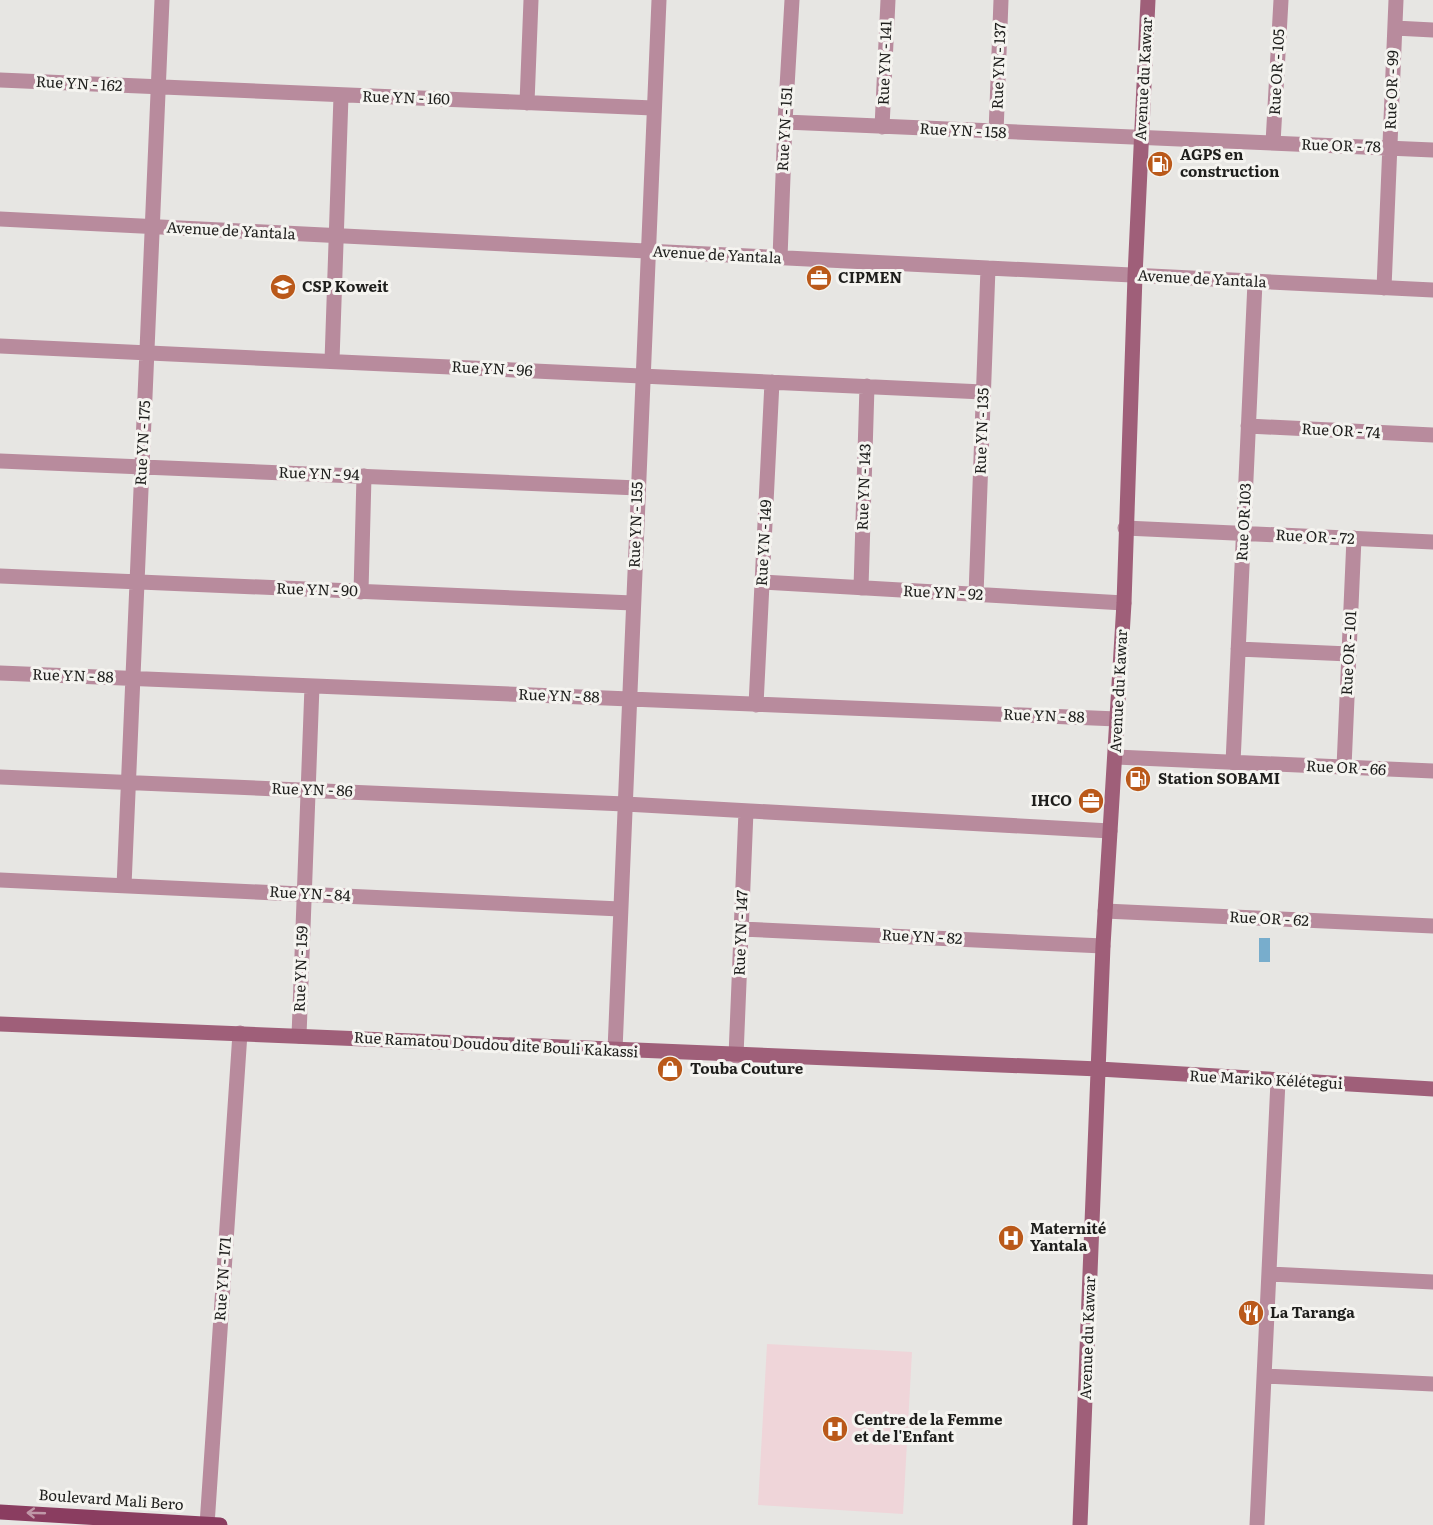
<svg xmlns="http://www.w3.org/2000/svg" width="1433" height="1525" viewBox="0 0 1433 1525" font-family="Literata,serif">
<rect width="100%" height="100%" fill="#e7e6e3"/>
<path fill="#efd5d9" d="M 767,1344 L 912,1352 L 903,1514 L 758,1505 Z"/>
<path fill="#78adcc" d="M 1259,938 L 1270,938 L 1270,962 L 1259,962 Z"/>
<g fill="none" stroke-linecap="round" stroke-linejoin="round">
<path stroke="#b88b9d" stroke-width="15" d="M 1395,28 L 1433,30
M 0,80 L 653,108
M 527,103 L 531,0
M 785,122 L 1433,150
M 882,127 L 888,0
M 996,133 L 1001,0
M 1273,143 L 1281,0
M 0,219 L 1433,290
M 780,258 L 785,122 L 792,0
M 1384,288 L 1396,0
M 0,346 L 983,392
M 332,361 L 341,96
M 1248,426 L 1433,435
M 0,461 L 638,488
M 1125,528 L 1433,542
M 0,576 L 633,603
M 762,582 L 1124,603
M 861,588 L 867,386
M 361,592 L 364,476
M 976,595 L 988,268
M 1238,649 L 1349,654
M 0,673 L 1117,719
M 756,705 L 772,382
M 1116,757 L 1433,771
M 1233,763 L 1255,282
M 1344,767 L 1354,538
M 0,777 L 625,804 L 1110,831
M 0,880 L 620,909
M 124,886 L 162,0
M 1105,911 L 1433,926
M 741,929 L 1103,946
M 299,1036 L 312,686
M 615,1050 L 659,0
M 736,1056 L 746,811
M 1269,1274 L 1433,1282
M 1264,1376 L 1433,1384
M 207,1525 L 240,1033
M 1257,1525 L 1278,1081"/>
<path stroke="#9f5f79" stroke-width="15" d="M 0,1024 L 1099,1069 L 1433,1089
M 1080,1525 L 1103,946 L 1124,603 L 1135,276 L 1148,0"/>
<path stroke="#8a3d60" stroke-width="15" d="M 0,1512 L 220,1525"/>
</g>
<defs><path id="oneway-shaft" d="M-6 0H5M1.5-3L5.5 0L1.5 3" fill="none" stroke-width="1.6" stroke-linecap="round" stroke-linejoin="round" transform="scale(1.5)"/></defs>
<use stroke="#c098a8" href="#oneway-shaft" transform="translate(36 1513) rotate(-178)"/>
<defs>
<g id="fuel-disc" transform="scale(1.35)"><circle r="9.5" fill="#ba591a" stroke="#f5f4f0"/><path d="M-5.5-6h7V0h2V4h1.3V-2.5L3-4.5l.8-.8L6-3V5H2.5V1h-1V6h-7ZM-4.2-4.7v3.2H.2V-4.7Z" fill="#fff"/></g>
<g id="office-disc" transform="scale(1.35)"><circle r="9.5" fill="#ba591a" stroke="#f5f4f0"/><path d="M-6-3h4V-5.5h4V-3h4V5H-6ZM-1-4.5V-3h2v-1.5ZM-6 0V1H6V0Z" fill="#fff"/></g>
<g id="school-disc" transform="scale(1.35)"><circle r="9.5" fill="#ba591a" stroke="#f5f4f0"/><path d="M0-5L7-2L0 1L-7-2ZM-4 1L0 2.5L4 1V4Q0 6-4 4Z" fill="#fff"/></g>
<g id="shop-disc" transform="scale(1.35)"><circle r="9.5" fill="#ba591a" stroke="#f5f4f0"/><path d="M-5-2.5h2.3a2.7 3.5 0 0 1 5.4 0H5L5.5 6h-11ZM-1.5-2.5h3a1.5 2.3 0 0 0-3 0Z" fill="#fff"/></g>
<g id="hospital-disc" transform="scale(1.35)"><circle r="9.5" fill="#ba591a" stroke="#f5f4f0"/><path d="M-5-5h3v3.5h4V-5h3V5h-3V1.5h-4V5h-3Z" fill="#fff"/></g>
<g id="restaurant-disc" transform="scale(1.35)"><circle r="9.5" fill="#ba591a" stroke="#f5f4f0"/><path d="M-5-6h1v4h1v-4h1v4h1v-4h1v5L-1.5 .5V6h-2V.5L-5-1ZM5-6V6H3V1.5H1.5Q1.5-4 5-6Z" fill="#fff"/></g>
</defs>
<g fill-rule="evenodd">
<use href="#fuel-disc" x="1160" y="164"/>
<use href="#office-disc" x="819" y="278"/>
<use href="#school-disc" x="283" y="287"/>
<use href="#fuel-disc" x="1138" y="779"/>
<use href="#office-disc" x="1091" y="801"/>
<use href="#shop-disc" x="670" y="1069"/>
<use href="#hospital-disc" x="1011" y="1238"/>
<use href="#restaurant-disc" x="1251" y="1313"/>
<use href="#hospital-disc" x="835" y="1429"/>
</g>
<g text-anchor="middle" stroke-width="6" stroke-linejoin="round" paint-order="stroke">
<g font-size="15" fill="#1e1e1c" stroke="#f5f4f0">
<text transform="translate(885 63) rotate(-88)" y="5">Rue YN - 141</text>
<text transform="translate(999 66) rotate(-88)" y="5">Rue YN - 137</text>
<text transform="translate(1277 72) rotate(-87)" y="5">Rue OR - 105</text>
<text transform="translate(1144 79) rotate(-87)" y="5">Avenue du Kawar</text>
<text transform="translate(79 84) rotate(3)" y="5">Rue YN - 162</text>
<text transform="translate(1392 90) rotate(-88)" y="5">Rue OR - 99</text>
<text transform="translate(406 98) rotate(2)" y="5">Rue YN - 160</text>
<text transform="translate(785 129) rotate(-87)" y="5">Rue YN - 151</text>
<text transform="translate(963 131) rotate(3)" y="5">Rue YN - 158</text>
<text transform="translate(1341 146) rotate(2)" y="5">Rue OR - 78</text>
<text transform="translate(231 231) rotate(3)" y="5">Avenue de Yantala</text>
<text transform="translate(717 255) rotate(3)" y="5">Avenue de Yantala</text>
<text transform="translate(1202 279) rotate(3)" y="5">Avenue de Yantala</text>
<text transform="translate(492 369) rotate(3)" y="5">Rue YN - 96</text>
<text transform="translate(982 431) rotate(-88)" y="5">Rue YN - 135</text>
<text transform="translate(1341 431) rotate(3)" y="5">Rue OR - 74</text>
<text transform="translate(143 443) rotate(-87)" y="5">Rue YN - 175</text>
<text transform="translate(319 474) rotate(2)" y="5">Rue YN - 94</text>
<text transform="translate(864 487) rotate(-88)" y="5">Rue YN - 143</text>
<text transform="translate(1244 522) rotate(-87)" y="5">Rue OR 103</text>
<text transform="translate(636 525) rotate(-88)" y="5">Rue YN - 155</text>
<text transform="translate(1315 537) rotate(3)" y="5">Rue OR - 72</text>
<text transform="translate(764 543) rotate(-87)" y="5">Rue YN - 149</text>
<text transform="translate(317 590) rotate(2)" y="5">Rue YN - 90</text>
<text transform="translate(943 593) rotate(3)" y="5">Rue YN - 92</text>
<text transform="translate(1349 653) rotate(-87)" y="5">Rue OR - 101</text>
<text transform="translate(73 676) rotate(2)" y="5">Rue YN - 88</text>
<text transform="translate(1119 691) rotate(-87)" y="5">Avenue du Kawar</text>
<text transform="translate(559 696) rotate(2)" y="5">Rue YN - 88</text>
<text transform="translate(1044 716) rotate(2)" y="5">Rue YN - 88</text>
<text transform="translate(1346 768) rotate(3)" y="5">Rue OR - 66</text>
<text transform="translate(312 790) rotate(2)" y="5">Rue YN - 86</text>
<text transform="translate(310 894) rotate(3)" y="5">Rue YN - 84</text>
<text transform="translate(1269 919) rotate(3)" y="5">Rue OR - 62</text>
<text transform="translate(741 933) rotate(-88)" y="5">Rue YN - 147</text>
<text transform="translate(922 937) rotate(3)" y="5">Rue YN - 82</text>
<text transform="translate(301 969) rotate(-88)" y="5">Rue YN - 159</text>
<text transform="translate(496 1045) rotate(3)" y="5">Rue Ramatou Doudou dite Bouli Kakassi</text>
<text transform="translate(1266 1080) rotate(3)" y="5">Rue Mariko Kélétegui</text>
<text transform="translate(223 1279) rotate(-86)" y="5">Rue YN - 171</text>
<text transform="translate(1088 1338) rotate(-88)" y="5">Avenue du Kawar</text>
<text transform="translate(111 1500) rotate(4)" y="5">Boulevard Mali Bero</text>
</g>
<g font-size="15" font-weight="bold" fill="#1e1e1c" stroke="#f5f4f0" text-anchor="start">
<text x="1180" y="160">AGPS en<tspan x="1180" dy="17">construction</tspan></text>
<text x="838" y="283">CIPMEN</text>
<text x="302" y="292">CSP Koweit</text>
<text x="1158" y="784">Station SOBAMI</text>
<text x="1072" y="806" text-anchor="end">IHCO</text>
<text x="690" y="1074">Touba Couture</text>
<text x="1030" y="1234">Maternité<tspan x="1030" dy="17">Yantala</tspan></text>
<text x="1270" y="1318">La Taranga</text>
<text x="854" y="1425">Centre de la Femme<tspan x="854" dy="17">et de l'Enfant</tspan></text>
</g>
</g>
</svg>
